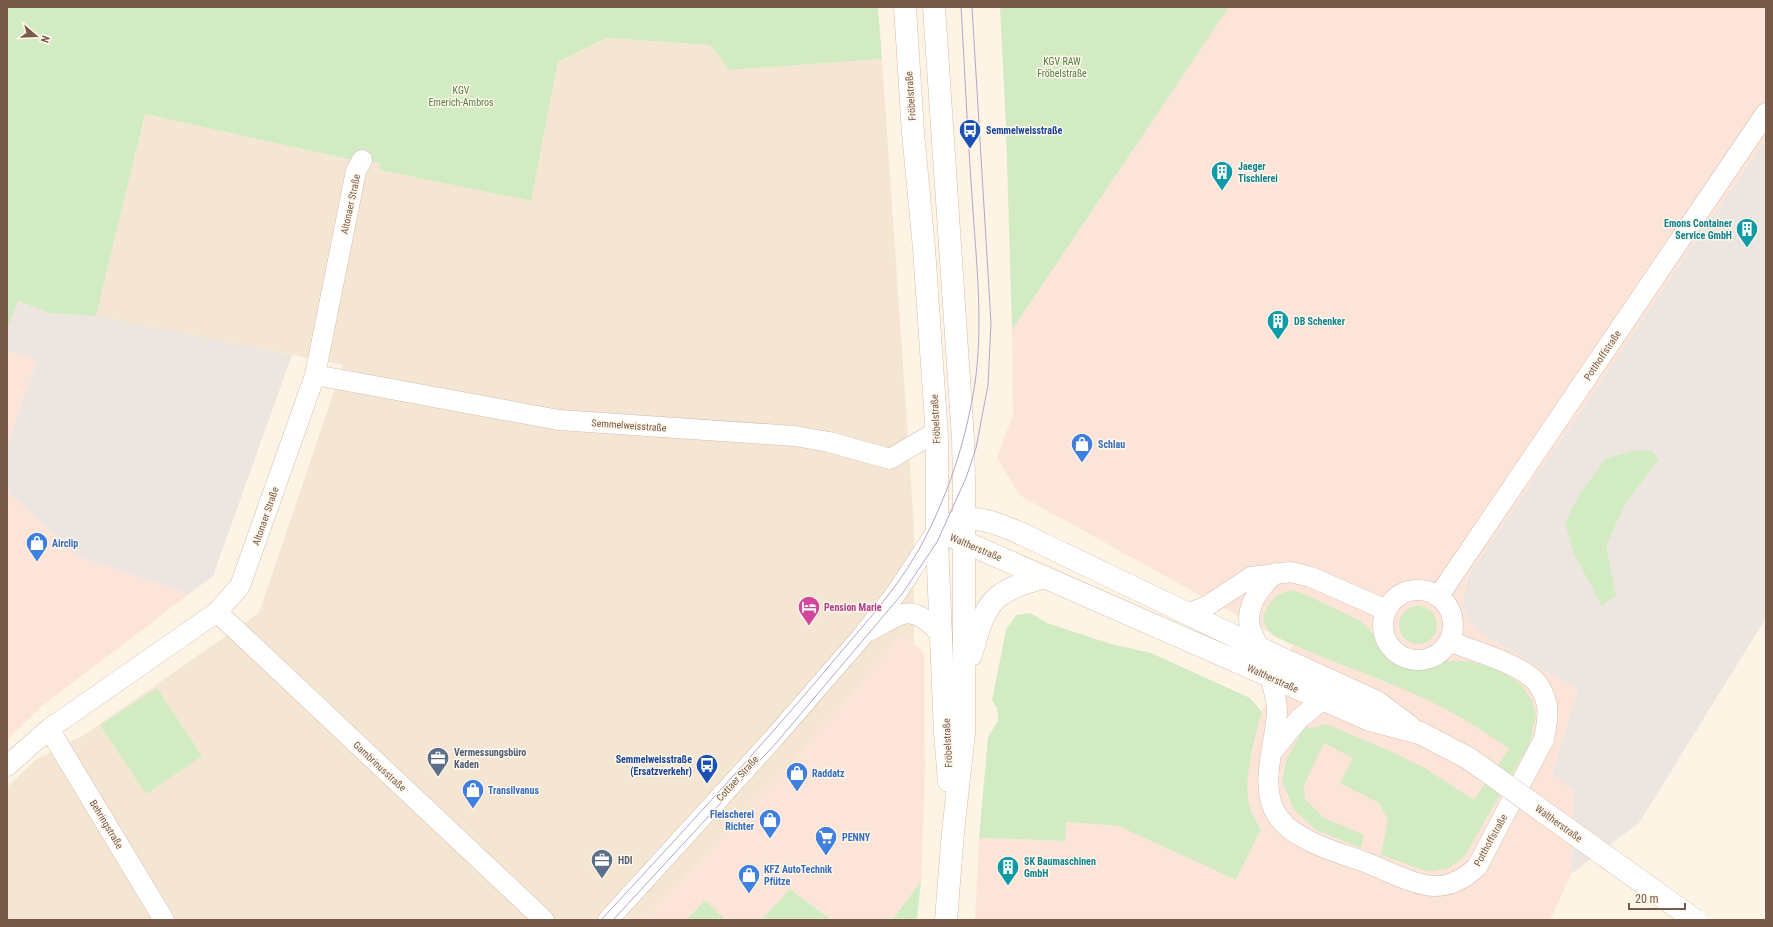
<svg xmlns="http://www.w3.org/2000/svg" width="1773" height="927" viewBox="0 0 1773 927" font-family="'Roboto Condensed',sans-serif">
<rect width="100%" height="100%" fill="#fdf4e6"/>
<path fill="#f5e6d4" d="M 606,38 L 711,45 L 729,70 L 882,59 L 914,525 L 914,644 L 901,634 L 881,660 L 786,770 L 644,920 L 7,920 L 7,787 L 37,759 L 84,735 L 259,613 L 343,365 L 96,316 L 145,114 L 351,160 L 380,163 L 380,170 L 531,201 L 558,62 Z"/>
<path fill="#fde4d9" d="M 1229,7 L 1766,7 L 1766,138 L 1468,576 L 1462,608 L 1477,631 L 1578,690 L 1552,773 L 1574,791 L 1571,874 L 1550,920 L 975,920 L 979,838 L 1064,841 L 1066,822 L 1118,826 L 1236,880 L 1261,829 L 1249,806 L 1247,775 L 1255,736 L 1262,712 L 1293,645 L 1192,591 L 1019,495 L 997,457 L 1013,415 L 1012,330 Z
M 7,350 L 37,360 L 7,447 Z
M 7,491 L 76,556 L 189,594 L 42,706 L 7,740 Z
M 901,634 L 924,653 L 925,767 L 922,860 L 921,881 L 892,920 L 832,920 L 790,889 L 761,920 L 726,920 L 705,900 L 686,920 L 644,920 L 786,770 L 881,660 Z"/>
<path fill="#ede6e0" d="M 1766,138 L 1766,618 L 1639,823 L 1571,874 L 1574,791 L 1552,774 L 1578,690 L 1477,631 L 1462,608 L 1468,576 Z
M 18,301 L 50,313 L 96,316 L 292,355 L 213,576 L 189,594 L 76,556 L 7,491 L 7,447 L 37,360 L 7,350 L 7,330 Z"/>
<path fill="#d3ebc3" d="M 7,7 L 878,7 L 882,59 L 729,70 L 710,45 L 606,38 L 558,62 L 531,201 L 380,170 L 380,163 L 352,160 L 145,114 L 96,316 L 50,313 L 18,301 L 7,330 Z
M 1000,7 L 1229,7 L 1012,330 L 1006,127 Z
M 1637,450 L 1653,451 L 1658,460 L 1625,504 L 1606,546 L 1616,596 L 1602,606 L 1573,552 L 1565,523 L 1579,495 L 1605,459 Z
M 1290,590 L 1302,593 L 1361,621 L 1374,635 L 1381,649 L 1392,660 L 1414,668 L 1428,666 L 1439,661 L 1467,661 L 1492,667 L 1520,683 L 1532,700 L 1536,716 L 1530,743 L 1464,857 L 1449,868 L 1428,872 L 1381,855 L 1388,820 L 1378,802 L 1340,783 L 1353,758 L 1324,743 L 1304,785 L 1305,799 L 1324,818 L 1364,835 L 1361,848 L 1316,830 L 1294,810 L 1282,781 L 1287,758 L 1305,726 L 1311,728 L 1326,724 L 1390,751 L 1423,767 L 1474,800 L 1509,749 C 1476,725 1441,705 1403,689 C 1360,671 1316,656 1274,636 L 1266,628 L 1263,617 L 1268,605 L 1277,595 Z
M1399 625a19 19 0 1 1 38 0a19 19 0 1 1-38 0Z
M 1030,613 L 1047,623 L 1111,644 L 1151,653 L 1250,698 L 1262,712 C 1255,738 1242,781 1250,807 C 1252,814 1257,822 1261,829 L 1236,880 L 1118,826 L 1066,822 L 1065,841 L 979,838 L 988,737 L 998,721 L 997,708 L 992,700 L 1006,630 L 1016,615 Z
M 157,688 L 202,756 L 146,794 L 100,725 Z
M 921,881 L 917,920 L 892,920 Z
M 790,889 L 832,920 L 761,920 Z
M 705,900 L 726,920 L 686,920 Z"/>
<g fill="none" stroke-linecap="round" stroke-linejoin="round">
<g stroke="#d1beae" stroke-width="21">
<path id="street" d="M 315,375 L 559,420 L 795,436 L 829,442 L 890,459 L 936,432
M1383 625a35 35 0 1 1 70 0a35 35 0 1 1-70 0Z
M 1438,597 L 1766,113
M 217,612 L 544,920
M 1187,614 L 1207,606 L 1251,577 L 1291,572 L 1311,577 L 1386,610
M 871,630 C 906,612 910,602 942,635
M 1259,648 C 1256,641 1252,634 1250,627 C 1245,605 1261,586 1276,573
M 1271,678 C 1273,688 1277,700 1277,711 C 1276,743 1260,779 1274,810 C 1280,822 1291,831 1302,837 C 1322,849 1346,855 1367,863 C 1388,871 1411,884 1433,886 C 1450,887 1465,878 1477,867 L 1544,739 C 1546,728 1549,716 1547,705 C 1545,695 1539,683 1531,677 C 1511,661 1473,651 1449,641
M 49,729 L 164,920
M 1273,751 L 1299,719 L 1322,700
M 7,766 L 49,729 L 217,612 L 240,586 L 315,375 L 356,171 L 362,160
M 608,920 L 773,739 L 864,634 L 897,592 L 937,531"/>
</g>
<g stroke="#d4beac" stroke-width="23">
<path id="secondary" d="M 905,7 L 913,133 L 924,248 L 937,437 L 937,542 L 945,733 L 949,781
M 934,7 L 963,439 L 964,478 L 964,733 L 953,832 L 946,920
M 951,524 C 955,522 961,519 965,519 C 985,517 1005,527 1022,534 L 1259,648 L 1377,702 L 1409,726
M 953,537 L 1370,720 L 1420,733 L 1468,758 L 1492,775
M 971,655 C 977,636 982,609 999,596 C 1012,586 1029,582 1045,577"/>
</g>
<use href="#street" stroke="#fff" stroke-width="20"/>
<use href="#secondary" stroke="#fff" stroke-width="22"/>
<path stroke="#b7a3c7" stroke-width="1" d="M 601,920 C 677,838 753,756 825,671 C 857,632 893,595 918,551 C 947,499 966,442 975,383 C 983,327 977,268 973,211 C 968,143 965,75 961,7
M 613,920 L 777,742 L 902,594 L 937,542 L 966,478 L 976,448 L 988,385 L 991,323 L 972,7"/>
<g stroke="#d4beac" stroke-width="23" stroke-linecap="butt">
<path id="secondary-bridge" d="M 1492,775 L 1695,920"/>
</g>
<use href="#secondary-bridge" stroke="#fff" stroke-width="22"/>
</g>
<defs>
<g id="bus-pin" transform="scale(1.15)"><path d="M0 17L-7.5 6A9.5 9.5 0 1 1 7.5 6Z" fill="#1a4fb4" stroke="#fff8ec"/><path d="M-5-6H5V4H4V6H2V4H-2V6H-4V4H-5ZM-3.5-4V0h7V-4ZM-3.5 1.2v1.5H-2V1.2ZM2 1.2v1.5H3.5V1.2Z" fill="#fff"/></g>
<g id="building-pin" transform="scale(1.15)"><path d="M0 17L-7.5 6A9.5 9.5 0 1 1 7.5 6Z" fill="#0f9aa8" stroke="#fff8ec"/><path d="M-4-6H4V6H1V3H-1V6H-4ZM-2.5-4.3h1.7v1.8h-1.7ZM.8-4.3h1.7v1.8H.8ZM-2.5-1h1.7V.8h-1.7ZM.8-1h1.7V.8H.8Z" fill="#fff"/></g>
<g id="shop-pin" transform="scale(1.15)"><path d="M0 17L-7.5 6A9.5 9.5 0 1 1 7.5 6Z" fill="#3f7fe0" stroke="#fff8ec"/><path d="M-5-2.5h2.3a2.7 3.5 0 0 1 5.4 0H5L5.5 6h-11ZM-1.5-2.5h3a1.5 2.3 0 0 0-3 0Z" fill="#fff"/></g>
<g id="hotel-pin" transform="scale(1.15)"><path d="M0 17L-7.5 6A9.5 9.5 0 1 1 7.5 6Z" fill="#d1479c" stroke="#fff8ec"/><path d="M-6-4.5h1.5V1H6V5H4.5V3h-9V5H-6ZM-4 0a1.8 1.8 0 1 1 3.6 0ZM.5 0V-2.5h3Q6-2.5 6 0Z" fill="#fff"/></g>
<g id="office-pin" transform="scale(1.15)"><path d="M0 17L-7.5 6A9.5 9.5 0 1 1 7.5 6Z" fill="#5c6f8a" stroke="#fff8ec"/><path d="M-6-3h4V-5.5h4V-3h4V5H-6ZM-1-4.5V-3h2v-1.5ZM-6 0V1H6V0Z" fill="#fff"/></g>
<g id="supermarket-pin" transform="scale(1.15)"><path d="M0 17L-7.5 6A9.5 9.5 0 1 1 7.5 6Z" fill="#3f7fe0" stroke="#fff8ec"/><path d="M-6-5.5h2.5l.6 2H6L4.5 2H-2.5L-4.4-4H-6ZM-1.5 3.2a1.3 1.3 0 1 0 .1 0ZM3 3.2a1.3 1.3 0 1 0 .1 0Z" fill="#fff"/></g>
</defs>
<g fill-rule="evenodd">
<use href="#bus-pin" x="970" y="130"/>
<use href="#building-pin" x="1222" y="172"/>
<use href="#building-pin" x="1747" y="229"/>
<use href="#building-pin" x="1278" y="321"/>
<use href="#shop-pin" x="1082" y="444"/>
<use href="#shop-pin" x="37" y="543"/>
<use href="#hotel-pin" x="809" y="607"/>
<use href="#office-pin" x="438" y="758"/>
<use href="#bus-pin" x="707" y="765"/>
<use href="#shop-pin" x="797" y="773"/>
<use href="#shop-pin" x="473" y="790"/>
<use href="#shop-pin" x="770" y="820"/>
<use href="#supermarket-pin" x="826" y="837"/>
<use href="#office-pin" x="602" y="860"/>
<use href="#building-pin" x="1008" y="867"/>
<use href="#shop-pin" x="749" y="875"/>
</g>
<g text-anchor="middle" stroke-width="3" stroke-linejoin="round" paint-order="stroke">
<g font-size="10" fill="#537d42" stroke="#fff8ec">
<text x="1062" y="65">KGV RAW<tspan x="1062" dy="12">Fröbelstraße</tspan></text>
<text x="461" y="94">KGV<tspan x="461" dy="12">Emerich-Ambros</tspan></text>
</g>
<g font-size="10" fill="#775a4a" stroke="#fff8ec">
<text transform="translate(910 96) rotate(-94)" y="4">Fröbelstraße</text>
<text transform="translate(350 204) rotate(-78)" y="4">Altonaer Straße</text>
<text transform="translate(1602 355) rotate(-56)" y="4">Potthoffstraße</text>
<text transform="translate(935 419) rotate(-93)" y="4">Fröbelstraße</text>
<text transform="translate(629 425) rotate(4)" y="4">Semmelweisstraße</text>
<text transform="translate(265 516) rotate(-71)" y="4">Altonaer Straße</text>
<text transform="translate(976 547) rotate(23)" y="4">Waltherstraße</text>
<text transform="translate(1273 678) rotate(24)" y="4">Waltherstraße</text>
<text transform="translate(947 743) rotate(-93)" y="4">Fröbelstraße</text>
<text transform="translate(380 766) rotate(43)" y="4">Gambrinusstraße</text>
<text transform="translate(737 778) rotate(-48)" y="4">Cottaer Straße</text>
<text transform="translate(1559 823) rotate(36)" y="4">Waltherstraße</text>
<text transform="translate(107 824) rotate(59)" y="4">Behringstraße</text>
<text transform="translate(1490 840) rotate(-61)" y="4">Potthoffstraße</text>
</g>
<g font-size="10" font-weight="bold" fill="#164399" stroke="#fff8ec" text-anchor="start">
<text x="986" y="134">Semmelweisstraße</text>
<text x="692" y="763" text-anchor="end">Semmelweisstraße<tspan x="692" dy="12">(Ersatzverkehr)</tspan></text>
</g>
<g font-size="10" font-weight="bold" fill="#0d838f" stroke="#fff8ec" text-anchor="start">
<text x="1238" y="170">Jaeger<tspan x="1238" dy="12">Tischlerei</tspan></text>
<text x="1732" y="227" text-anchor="end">Emons Container<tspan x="1732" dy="12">Service GmbH</tspan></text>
<text x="1294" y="325">DB Schenker</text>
<text x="1024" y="865">SK Baumaschinen<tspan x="1024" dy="12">GmbH</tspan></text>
</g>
<g font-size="10" font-weight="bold" fill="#366cbe" stroke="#fff8ec" text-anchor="start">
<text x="1098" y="448">Schlau</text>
<text x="52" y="547">Airclip</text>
<text x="812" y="777">Raddatz</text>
<text x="488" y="794">Transilvanus</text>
<text x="754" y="818" text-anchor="end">Fleischerei<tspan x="754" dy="12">Richter</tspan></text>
<text x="842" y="841">PENNY</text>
<text x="764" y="873">KFZ AutoTechnik<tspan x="764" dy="12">Pfütze</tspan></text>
</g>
<g font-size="10" font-weight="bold" fill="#b23c85" stroke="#fff8ec" text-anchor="start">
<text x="824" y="611">Pension Marie</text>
</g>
<g font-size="10" font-weight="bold" fill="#4e5e75" stroke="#fff8ec" text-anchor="start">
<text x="454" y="756">Vermessungsbüro<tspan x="454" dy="12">Kaden</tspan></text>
<text x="618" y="864">HDI</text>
</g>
</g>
<rect width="1773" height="927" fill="none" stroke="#775a4a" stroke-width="16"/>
<g transform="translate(36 36) rotate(109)" stroke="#fff8ec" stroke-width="3" paint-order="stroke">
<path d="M0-3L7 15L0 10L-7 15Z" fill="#775a4a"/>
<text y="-6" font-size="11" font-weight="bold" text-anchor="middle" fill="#775a4a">N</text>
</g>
<path d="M1629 903v6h56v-6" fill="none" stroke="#775a4a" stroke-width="2"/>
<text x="1635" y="903" font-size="12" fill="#775a4a" stroke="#fff8ec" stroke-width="3" paint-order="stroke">20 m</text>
</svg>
